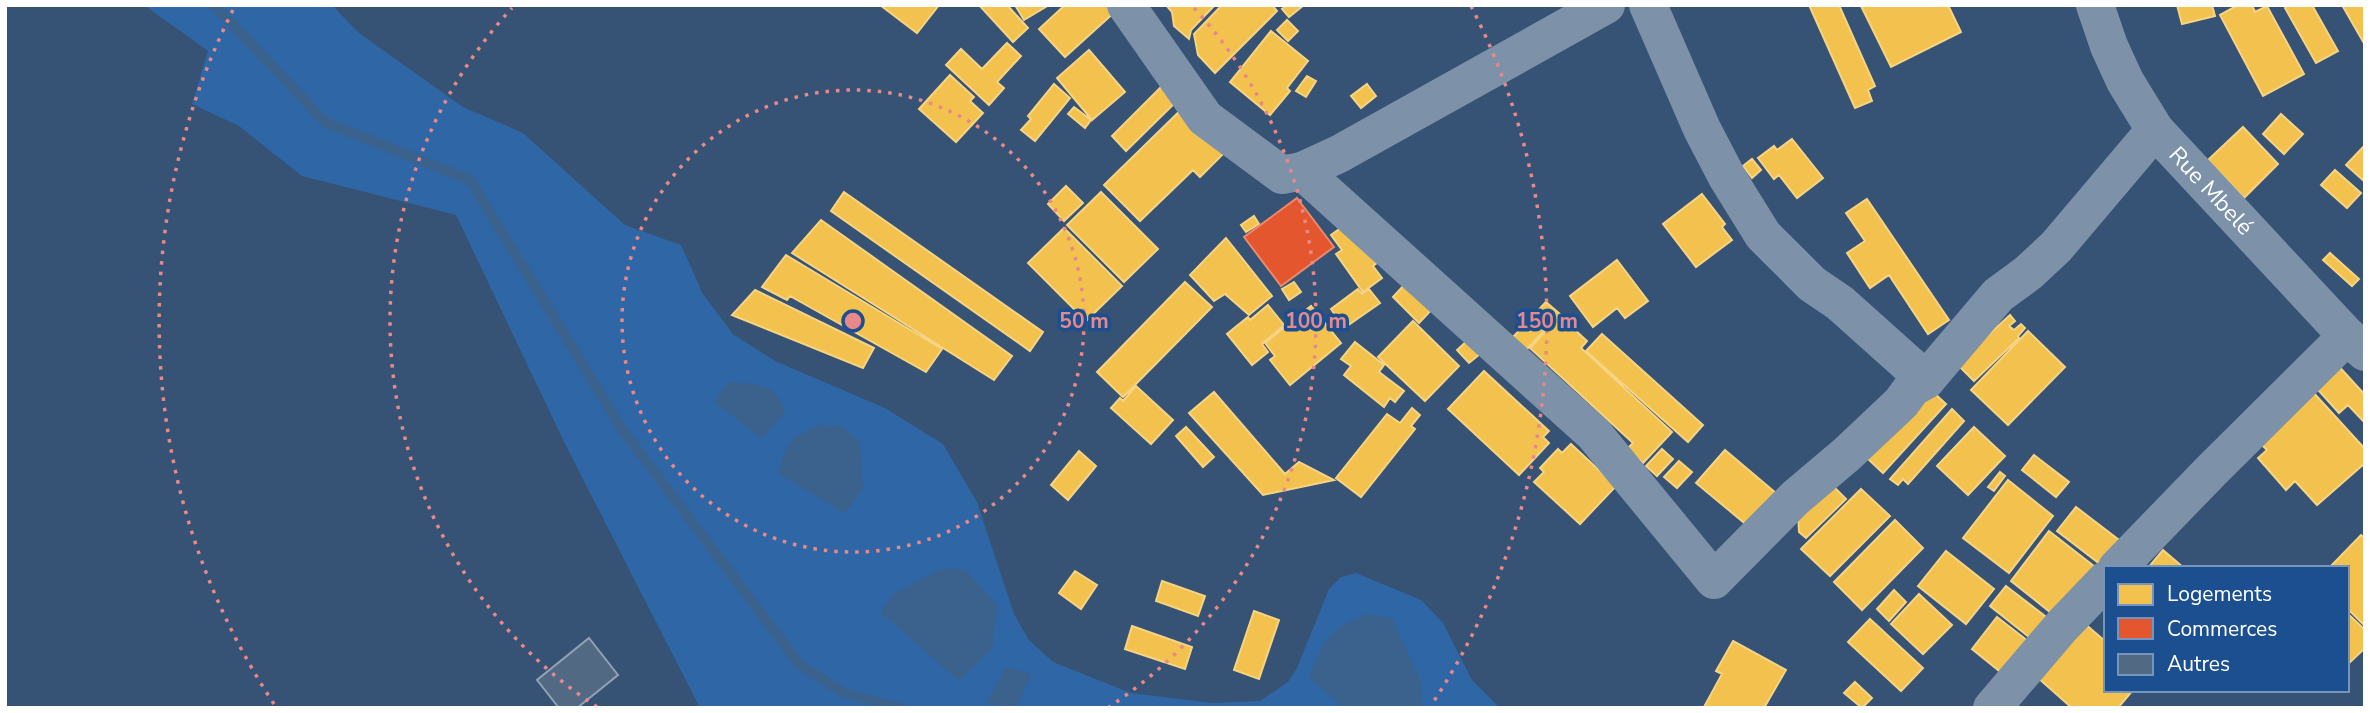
<svg xmlns="http://www.w3.org/2000/svg" width="2370" height="713" viewBox="0 0 2370 713" font-family="'Nunito Sans',sans-serif">
<rect width="100%" height="100%" fill="#365274"/>
<path fill="#2f66a5" d="M 144,5 L 332,5 L 359,33 L 463,107 L 523,133 L 625,225 L 681,245 L 703,294 L 733,334 L 775,361 L 885,408 L 943,444 L 977,502 L 1014,614 L 1029,640 L 1053,662 L 1131,693 L 1212,703 L 1260,701 L 1288,682 L 1297,668 L 1329,589 L 1341,577 L 1356,573 L 1421,600 L 1443,623 L 1472,680 L 1500,708 L 700,708 L 566,446 L 456,215 L 302,176 L 239,126 L 192,104 L 208,51 Z"/>
<path fill="#3b618d" d="M 728,382 C 754,384 777,382 785,412 L 762,439 L 715,402 Z
M 820,425 L 843,427 L 860,443 L 863,488 L 845,513 L 779,474 C 785,443 791,436 820,425 Z
M 941,569 L 965,569 L 997,605 L 992,648 L 959,681 L 880,612 L 895,593 Z
M 1367,614 L 1392,618 L 1422,685 L 1421,708 L 1344,708 L 1309,677 C 1325,640 1327,629 1367,614 Z
M 1007,667 L 1031,674 L 1016,708 L 1003,708 L 986,702 Z"/>
<path fill="#f2c14e" stroke="#f6d483" stroke-width="2" d="M 880,5 L 939,5 L 917,33 Z
M 979,5 L 1007,5 L 1028,28 L 1013,42 Z
M 1015,5 L 1049,5 L 1024,20 Z
M 1065,5 L 1112,5 L 1117,10 L 1065,57 L 1039,29 Z
M 1166,5 L 1215,5 L 1191,30 L 1189,39 L 1174,26 L 1172,12 Z
M 1222,5 L 1272,5 L 1277,11 L 1215,73 L 1198,55 L 1194,34 Z
M 1287,5 L 1304,5 L 1289,17 L 1282,9 Z
M 1809,5 L 1839,5 L 1875,86 L 1868,90 L 1872,101 L 1855,108 Z
M 1948,5 L 1961,32 L 1891,67 L 1861,6 Z
M 2177,5 L 2212,5 L 2215,16 L 2182,24 Z
M 2238,5 L 2252,5 L 2255,12 L 2267,6 L 2304,74 L 2263,96 L 2220,15 Z
M 2289,5 L 2312,5 L 2338,51 L 2316,63 L 2285,8 Z
M 2342,5 L 2365,5 L 2365,45 Z
M 1287,20 L 1298,31 L 1288,41 L 1277,30 Z
M 1271,31 L 1308,61 L 1287,88 L 1290,91 L 1270,115 L 1230,82 Z
M 1007,43 L 1021,56 L 997,82 L 1004,88 L 989,105 L 946,65 L 961,49 L 982,69 Z
M 1089,50 L 1125,92 L 1092,120 L 1057,78 Z
M 950,75 L 974,97 L 970,101 L 983,113 L 956,142 L 919,109 Z
M 1173,75 L 1188,90 L 1126,151 L 1112,136 Z
M 1307,76 L 1316,81 L 1306,97 L 1296,91 Z
M 1054,84 L 1070,98 L 1035,141 L 1021,130 L 1031,119 L 1028,116 Z
M 1367,84 L 1376,96 L 1361,108 L 1351,96 Z
M 1189,102 L 1232,145 L 1200,177 L 1193,170 L 1140,221 L 1104,185 Z
M 1074,107 L 1091,120 L 1085,128 L 1068,114 Z
M 2281,114 L 2303,134 L 2284,154 L 2263,134 Z
M 2243,127 L 2278,164 L 2244,198 L 2208,160 Z
M 1792,139 L 1823,178 L 1797,198 L 1779,175 L 1774,179 L 1758,158 L 1774,146 L 1777,150 Z
M 2365,145 L 2365,182 L 2346,165 Z
M 1752,159 L 1761,170 L 1752,178 L 1743,166 Z
M 2335,170 L 2361,193 L 2347,208 L 2321,185 Z
M 1066,186 L 1083,203 L 1064,221 L 1048,204 Z
M 844,192 L 1043,332 L 1030,351 L 831,211 Z
M 1101,192 L 1158,249 L 1124,282 L 1067,225 Z
M 1702,194 L 1725,224 L 1722,227 L 1732,240 L 1696,267 L 1663,224 Z
M 1867,199 L 1949,320 L 1928,334 L 1889,275 L 1870,288 L 1847,253 L 1865,241 L 1846,213 Z
M 1254,216 L 1259,224 L 1246,232 L 1241,225 Z
M 821,220 L 1012,356 L 994,380 L 792,253 Z
M 1349,222 L 1378,262 L 1373,266 L 1382,278 L 1363,292 L 1336,254 L 1342,250 L 1331,235 Z
M 1064,228 L 1122,286 L 1086,321 L 1028,263 Z
M 1226,238 L 1272,296 L 1249,315 L 1225,294 L 1214,301 L 1190,275 Z
M 2330,253 L 2359,279 L 2352,286 L 2323,260 Z
M 786,255 L 942,349 L 926,372 L 790,296 L 787,300 L 762,287 Z
M 1617,260 L 1648,301 L 1625,318 L 1617,308 L 1593,327 L 1570,296 Z
M 1185,282 L 1212,307 L 1123,397 L 1097,372 Z
M 1294,282 L 1301,292 L 1289,300 L 1282,289 Z
M 1406,283 L 1433,308 L 1419,323 L 1393,297 Z
M 1358,289 L 1362,294 L 1369,289 L 1380,303 L 1344,328 L 1331,309 Z
M 755,290 L 874,348 L 863,368 L 732,315 Z
M 1546,302 L 1560,314 L 1526,350 L 1513,337 Z
M 1268,305 L 1284,325 L 1262,344 L 1268,352 L 1252,365 L 1227,334 L 1248,317 L 1250,320 Z
M 1311,306 L 1341,343 L 1290,385 L 1270,360 L 1275,356 L 1265,343 Z
M 2010,315 L 2015,321 L 2009,326 L 2014,330 L 2021,324 L 2025,328 L 2018,336 L 2019,338 L 1974,381 L 1957,364 Z
M 1560,316 L 1587,341 L 1581,348 L 1672,432 L 1643,463 L 1627,449 L 1633,443 L 1530,348 Z
M 1413,321 L 1459,366 L 1425,401 L 1378,357 Z
M 2028,331 L 2065,367 L 2008,425 L 1971,390 Z
M 1602,334 L 1703,425 L 1688,442 L 1586,351 Z
M 1467,341 L 1480,354 L 1469,363 L 1457,350 Z
M 1355,342 L 1384,365 L 1379,372 L 1404,391 L 1395,402 L 1390,398 L 1384,407 L 1344,375 L 1351,366 L 1341,359 Z
M 2334,361 L 2365,395 L 2365,423 L 2348,405 L 2339,413 L 2311,382 Z
M 1484,371 L 1549,431 L 1543,437 L 1549,443 L 1519,475 L 1448,409 Z
M 1136,386 L 1173,420 L 1151,444 L 1111,408 L 1120,398 L 1123,401 Z
M 1932,391 L 1946,404 L 1883,473 L 1868,459 Z
M 2312,391 L 2365,449 L 2365,463 L 2317,505 L 2295,481 L 2286,490 L 2258,458 L 2267,450 L 2257,440 Z
M 1214,392 L 1285,474 L 1299,462 L 1334,480 L 1263,495 L 1189,413 Z
M 1412,408 L 1420,415 L 1411,426 L 1415,429 L 1361,497 L 1336,478 L 1387,414 L 1400,423 Z
M 1952,409 L 1964,421 L 1908,484 L 1903,479 L 1898,485 L 1890,479 Z
M 1186,427 L 1214,457 L 1203,467 L 1176,436 Z
M 1974,427 L 2005,456 L 1968,495 L 1937,466 Z
M 1571,444 L 1616,486 L 1580,524 L 1534,482 L 1544,472 L 1540,468 L 1558,449 L 1562,453 Z
M 1662,449 L 1673,459 L 1657,476 L 1646,466 Z
M 1725,450 L 1776,493 L 1748,526 L 1696,483 Z
M 1079,451 L 1096,466 L 1068,500 L 1051,485 Z
M 2034,455 L 2069,482 L 2056,497 L 2022,470 Z
M 1679,461 L 1692,472 L 1677,488 L 1664,477 Z
M 2000,472 L 2005,476 L 1994,491 L 1988,487 Z
M 2008,480 L 2053,516 L 2009,573 L 1963,538 Z
M 1829,482 L 1846,499 L 1806,538 L 1799,532 L 1798,512 Z
M 1861,489 L 1890,516 L 1830,576 L 1801,549 Z
M 2076,507 L 2119,540 L 2100,564 L 2057,531 Z
M 1895,520 L 1923,548 L 1862,610 L 1834,582 Z
M 2049,531 L 2095,567 L 2055,616 L 2011,581 Z
M 2361,535 L 2365,538 L 2365,626 L 2347,608 L 2347,568 L 2329,568 Z
M 2163,550 L 2184,568 L 2148,568 Z
M 1946,551 L 1994,589 L 1966,624 L 1918,586 Z
M 1075,571 L 1097,585 L 1081,609 L 1059,593 Z
M 1162,581 L 1205,596 L 1198,616 L 1156,601 Z
M 2006,586 L 2050,620 L 2033,640 L 1990,606 Z
M 1894,590 L 1906,602 L 1889,621 L 1877,609 Z
M 1919,594 L 1952,625 L 1923,654 L 1891,624 Z
M 1254,611 L 1279,620 L 1259,679 L 1234,670 Z
M 2347,613 L 2365,630 L 2365,648 L 2347,665 Z
M 1997,617 L 2029,642 L 2003,674 L 1972,649 Z
M 1870,619 L 1923,668 L 1901,691 L 1848,642 Z
M 2084,623 L 2106,642 L 2106,690 L 2133,690 L 2118,708 L 2072,708 L 2038,678 Z
M 1132,626 L 1192,647 L 1185,669 L 1125,649 Z
M 1733,641 L 1786,670 L 1764,708 L 1704,707 L 1722,674 L 1716,671 Z
M 1855,682 L 1872,698 L 1862,708 L 1844,693 Z"/>
<path fill="#e4572e" stroke="#ec896d" stroke-width="2" d="M 1297,198 L 1334,247 L 1281,286 L 1244,237 Z"/>
<g fill="none" stroke-linecap="round" stroke-linejoin="round">
<path stroke="#3b618d" stroke-width="10" d="M 214,5 L 325,122 L 470,180 L 622,429 L 800,665 L 844,693 L 900,708"/>
</g>
<path fill="#526984" stroke="#92a2b6" stroke-width="2" d="M 589,638 L 618,675 L 577,708 L 559,708 L 537,680 Z"/>
<g fill="none" stroke-linecap="round" stroke-linejoin="round">
<g stroke="#7d92a8" stroke-width="38">
<path d="M 1126,5 L 1205,118 L 1282,175 L 1302,171 L 1339,154 L 1606,5"/>
<path d="M 1648,5 L 1702,129 L 1727,177 L 1763,235 L 1812,284 L 1840,303 L 1926,380"/>
<path id="s1" d="M 2095,5 L 2109,46 L 2125,81 L 2155,130 L 2347,336 L 2365,352"/>
<path d="M 1302,171 L 1594,434 L 1714,580 L 1795,498 L 1847,454 L 1901,403 L 1912,388 L 1926,380 L 1998,295 L 2028,273 L 2056,247 L 2155,130"/>
<path d="M 2117,568 L 2211,471 L 2347,336"/>
<path d="M 1992,708 L 2062,626 L 2106,580"/>
</g>
</g>
<g fill="none" stroke="#e88989" stroke-width="3.5" stroke-dasharray="3.5 7">
<circle cx="853" cy="321" r="231"/>
<path d="M597 707A463 463 0 0 1 512 8M1194 8A463 463 0 0 1 1109 707"/>
<path d="M274 704A694 694 0 0 1 235 6M1471 6A694 694 0 0 1 1432 704"/>
</g>
<g text-anchor="middle" stroke-width="7" stroke-linejoin="round" paint-order="stroke">
<g font-size="23" fill="#fff" stroke="#1b4f8f">
<text dy="8" stroke="none"><textPath href="#s1" startOffset="222">Rue Mbelé</textPath></text>
</g>
</g>
<circle cx="853" cy="321" r="10" fill="#e88989" stroke="#1b4f8f" stroke-width="3.5"/>
<g font-size="21" text-anchor="middle" font-weight="bold" fill="#e88989" stroke="#1b4f8f" stroke-width="7" stroke-linejoin="round" paint-order="stroke">
<text x="1084" y="328">50 m</text>
<text x="1316" y="328">100 m</text>
<text x="1547" y="328">150 m</text>
</g>
<rect width="2370" height="713" fill="none" stroke="#ffffff" stroke-width="14"/>
<rect x="2104" y="566" width="245" height="126" fill="#1b4f8f" stroke="#7695bc" stroke-width="2"/>
<rect x="2118" y="584" width="35" height="21" fill="#f2c14e" stroke="#7695bc" stroke-width="2"/>
<text x="2167" y="601" font-size="21" fill="#ffffff">Logements</text>
<rect x="2118" y="618" width="35" height="21" fill="#e4572e" stroke="#7695bc" stroke-width="2"/>
<text x="2167" y="636" font-size="21" fill="#ffffff">Commerces</text>
<rect x="2118" y="654" width="35" height="21" fill="#526984" stroke="#7695bc" stroke-width="2"/>
<text x="2167" y="671" font-size="21" fill="#ffffff">Autres</text>
</svg>
